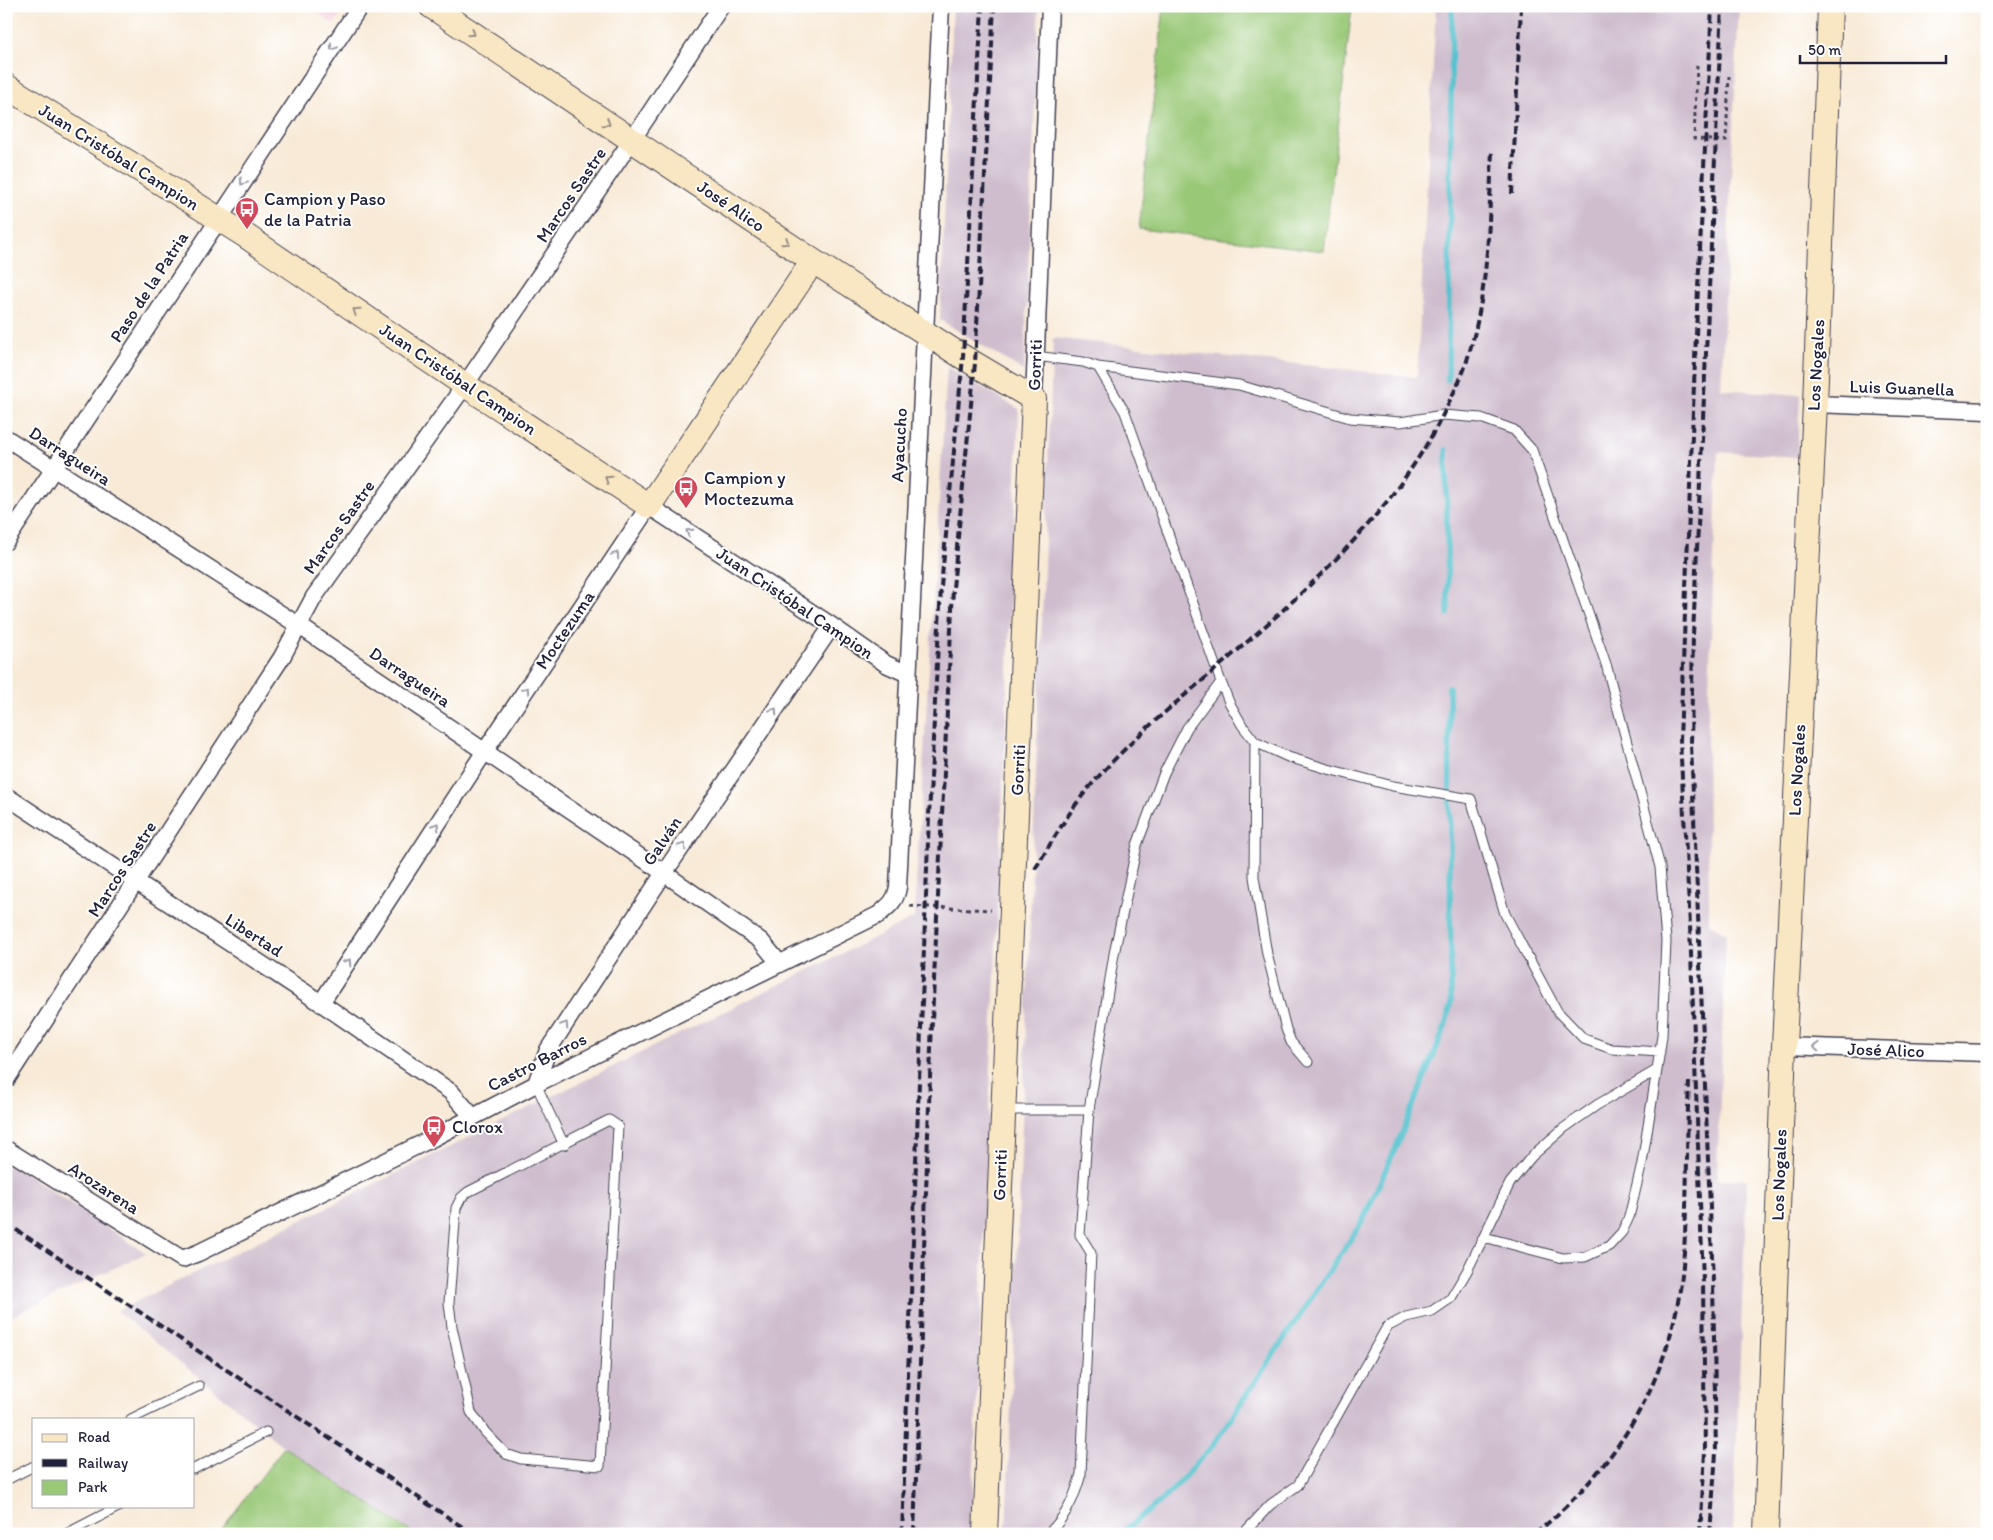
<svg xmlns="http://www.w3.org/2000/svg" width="1993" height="1540" viewBox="0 0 1993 1540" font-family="Itim,sans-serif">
<rect width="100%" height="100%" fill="#fff"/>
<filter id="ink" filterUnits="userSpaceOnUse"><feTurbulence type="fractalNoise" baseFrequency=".02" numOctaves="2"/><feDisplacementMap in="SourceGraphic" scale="10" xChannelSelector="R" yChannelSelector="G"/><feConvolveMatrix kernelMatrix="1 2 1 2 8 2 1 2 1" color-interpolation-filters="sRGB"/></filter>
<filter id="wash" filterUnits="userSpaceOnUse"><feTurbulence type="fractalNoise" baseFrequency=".0096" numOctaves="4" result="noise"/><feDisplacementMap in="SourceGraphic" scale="20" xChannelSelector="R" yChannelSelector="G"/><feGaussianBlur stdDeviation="1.12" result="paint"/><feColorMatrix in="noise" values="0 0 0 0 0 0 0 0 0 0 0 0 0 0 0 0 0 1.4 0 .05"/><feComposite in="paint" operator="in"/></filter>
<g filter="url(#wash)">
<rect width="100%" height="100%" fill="#f8ead7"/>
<path fill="#f3cfdf" d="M 308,6 L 346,6 L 334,24 Z"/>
<path fill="#cfbdce" d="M 953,6 L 1039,6 L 1024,371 L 940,320 Z
M 1436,6 L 1739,6 L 1721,389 L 1800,395 L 1797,457 L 1718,452 L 1707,741 L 1709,923 L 1726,933 L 1717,1179 L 1747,1179 L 1733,1534 L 1006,1534 L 1053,338 L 1417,377 Z
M 947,367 L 1019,409 L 971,1534 L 415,1534 L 284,1447 L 117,1311 L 914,918 Z
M 6,1161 L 146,1253 L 6,1319 Z"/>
<path fill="#99c877" stroke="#5e7559" d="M 1164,6 L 1352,7 L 1324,251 L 1139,229 Z
M 284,1447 L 414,1534 L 415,1534 L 218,1534 Z"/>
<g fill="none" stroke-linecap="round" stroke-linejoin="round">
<path stroke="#56c2cf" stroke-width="5.5" d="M 1448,380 L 1452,6
M 1446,450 L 1448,614
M 1120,1534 L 1168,1495 L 1213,1445 L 1362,1222 L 1396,1147 L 1445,1027 L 1451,1002 L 1449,687"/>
</g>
</g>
<g filter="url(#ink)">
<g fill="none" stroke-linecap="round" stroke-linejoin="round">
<g stroke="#424052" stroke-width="11">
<path id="lane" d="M 1035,356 L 1083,362 L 1098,367 L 1125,412 L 1221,682
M 1098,367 L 1239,385 L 1350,418 L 1400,422 L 1443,415 L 1481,418 L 1514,430 L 1532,450 L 1606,664 L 1660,867 L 1666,941 L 1662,1036 L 1657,1070 L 1597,1105 L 1564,1128 L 1532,1156 L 1510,1183 L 1467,1271 L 1451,1298 L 1432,1311 L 1406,1317 L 1387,1327 L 1298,1485 L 1270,1505 L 1243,1534
M 1255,742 L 1254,877 L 1267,954 L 1286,1029 L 1291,1042 L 1308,1062
M 536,1084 L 564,1145
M 1003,1110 L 1089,1110
M 609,1120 L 618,1126 L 600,1466 L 521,1459 L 506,1454 L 485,1432 L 471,1412 L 452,1327 L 449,1303 L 456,1208 L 461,1198 L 468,1192 Z
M 1484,1237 L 1563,1258 L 1585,1257 L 1609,1246 L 1622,1232 L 1629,1217 L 1642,1163 L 1657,1070
M 131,1419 L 199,1386
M 194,1469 L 266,1432
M 6,1480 L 34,1466
M 66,1534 L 120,1506
M 1048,1534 C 1067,1515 1074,1499 1081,1474 L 1091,1253 L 1080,1235 L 1089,1110 L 1114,954 L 1137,845 L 1164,773 L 1187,728 L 1221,682 L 1229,702 L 1242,725 L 1255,742 L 1288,757 L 1328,769 L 1393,786 L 1471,799 L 1505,914 L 1557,1011 L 1584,1039 L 1612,1049 L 1660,1052"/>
</g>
<g stroke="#424052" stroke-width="19">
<path id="street" d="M 1034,399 L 1050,6
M 1815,404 L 1987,411
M 6,438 L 298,625 L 664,873 L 761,941 L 780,964
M 6,541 L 360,6
M 6,796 L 321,1003 L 451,1092 L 473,1117
M 321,1003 L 485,751 L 649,506 L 832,626 L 886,664 L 908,674
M 1784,1046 L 1987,1053
M 6,1080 L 282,657 L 314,597 L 465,385 L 632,140 L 721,6
M 536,1084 L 548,1050 L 664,873 L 832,626
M 6,1149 L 182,1259 L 198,1253 L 433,1138 L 536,1084 L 878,915 C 889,906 896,901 898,887 L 941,6"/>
</g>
<g stroke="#424052" stroke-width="26">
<path id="secondary" d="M 431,6 L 813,261 L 963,357 L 1034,399 L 985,1534
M 6,86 L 243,234 L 465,385 L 649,506 L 813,261
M 1766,1534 L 1784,1046 L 1815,404 L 1830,6"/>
</g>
<path stroke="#424052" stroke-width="3" stroke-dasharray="4 4" stroke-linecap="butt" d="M 1697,65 L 1694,139 L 1726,141 L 1729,76
M 910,906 L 991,910"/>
<use href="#lane" stroke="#fff" stroke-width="9"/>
<use href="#street" stroke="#fff" stroke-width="16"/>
<use href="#secondary" stroke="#f9e7c3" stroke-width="24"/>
<path stroke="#22223b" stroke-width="4" stroke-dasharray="8 4" stroke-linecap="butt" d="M 1512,194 L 1521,6
M 1035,869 C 1053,840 1070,809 1092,784 C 1129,741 1173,705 1216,669 C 1305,592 1399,511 1449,402 C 1456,388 1464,373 1468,357 C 1489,290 1489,219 1492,150
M 6,1223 L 473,1534
M 902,1534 L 929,816 L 941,587 L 963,357 L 982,6
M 914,1534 L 932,1020 L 953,588 L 975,363 L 994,6
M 1535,1534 C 1620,1464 1673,1376 1683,1265 C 1688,1204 1686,1143 1689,1082
M 1700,1534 L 1705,1453 L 1703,1282 L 1690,926 L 1680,740 L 1697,309 L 1712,6
M 1710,1534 L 1716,1453 L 1713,1282 L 1691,744 L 1693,635 L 1722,6"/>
</g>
<defs><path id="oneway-chevron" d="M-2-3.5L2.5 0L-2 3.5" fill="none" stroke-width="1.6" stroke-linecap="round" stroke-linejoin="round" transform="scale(1.25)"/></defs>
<g stroke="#988e86">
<use href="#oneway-chevron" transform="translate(472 33) rotate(34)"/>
<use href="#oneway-chevron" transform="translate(607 123) rotate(34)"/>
<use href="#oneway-chevron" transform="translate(786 242) rotate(34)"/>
<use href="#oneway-chevron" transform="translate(356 311) rotate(-146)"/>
<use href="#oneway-chevron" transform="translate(608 479) rotate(-147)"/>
</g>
<g stroke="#9c9ca7">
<use href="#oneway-chevron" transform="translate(333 47) rotate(124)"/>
<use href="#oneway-chevron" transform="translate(243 182) rotate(124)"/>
<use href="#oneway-chevron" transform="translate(689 532) rotate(-147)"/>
<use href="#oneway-chevron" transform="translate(616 555) rotate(-56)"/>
<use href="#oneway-chevron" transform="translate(526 690) rotate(-56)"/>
<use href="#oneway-chevron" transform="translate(774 711) rotate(-56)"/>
<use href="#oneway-chevron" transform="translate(436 826) rotate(-57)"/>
<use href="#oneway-chevron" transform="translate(683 846) rotate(-56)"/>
<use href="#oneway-chevron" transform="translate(348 962) rotate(-57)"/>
<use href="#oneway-chevron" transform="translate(565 1025) rotate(-57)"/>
<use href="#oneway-chevron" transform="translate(1816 1047) rotate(-178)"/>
</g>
</g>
<defs>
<g id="bus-pin" transform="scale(1.25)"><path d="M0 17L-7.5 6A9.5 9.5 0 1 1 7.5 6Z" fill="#d1495b" stroke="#fff"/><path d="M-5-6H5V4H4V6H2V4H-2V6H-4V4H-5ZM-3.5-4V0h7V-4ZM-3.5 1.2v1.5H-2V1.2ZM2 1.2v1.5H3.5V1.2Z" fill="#fff"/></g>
</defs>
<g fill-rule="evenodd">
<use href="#bus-pin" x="247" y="209"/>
<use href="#bus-pin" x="686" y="488"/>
<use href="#bus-pin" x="434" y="1127"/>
</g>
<g text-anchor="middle" stroke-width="4" stroke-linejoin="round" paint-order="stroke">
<g font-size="18" fill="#22223b" stroke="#fff">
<text transform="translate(119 157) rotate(32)" y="6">Juan Cristóbal Campion</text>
<text transform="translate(571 195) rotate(-56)" y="6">Marcos Sastre</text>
<text transform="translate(731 206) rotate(34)" y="6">José Alico</text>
<text transform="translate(149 287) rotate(-57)" y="6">Paso de la Patria</text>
<text transform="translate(1035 365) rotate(-88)" y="6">Gorriti</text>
<text transform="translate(1816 365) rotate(-87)" y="6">Los Nogales</text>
<text transform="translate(458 379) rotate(34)" y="6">Juan Cristóbal Campion</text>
<text transform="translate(1902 388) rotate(2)" y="6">Luis Guanella</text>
<text transform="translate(899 445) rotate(-87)" y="6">Ayacucho</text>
<text transform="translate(70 456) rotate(33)" y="6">Darragueira</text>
<text transform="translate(339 527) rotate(-55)" y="6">Marcos Sastre</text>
<text transform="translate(795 603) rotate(34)" y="6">Juan Cristóbal Campion</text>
<text transform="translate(565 630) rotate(-56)" y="6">Moctezuma</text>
<text transform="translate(410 677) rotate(34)" y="6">Darragueira</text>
<text transform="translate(1018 770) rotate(-87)" y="6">Gorriti</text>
<text transform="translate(1797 770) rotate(-87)" y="6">Los Nogales</text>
<text transform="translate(662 841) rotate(-56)" y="6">Galván</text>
<text transform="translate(122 869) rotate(-57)" y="6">Marcos Sastre</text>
<text transform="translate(254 935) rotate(33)" y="6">Libertad</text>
<text transform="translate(1886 1050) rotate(2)" y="6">José Alico</text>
<text transform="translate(537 1062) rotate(-27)" y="6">Castro Barros</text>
<text transform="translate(1000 1175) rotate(-88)" y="6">Gorriti</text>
<text transform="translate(1779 1175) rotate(-88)" y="6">Los Nogales</text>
<text transform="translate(104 1188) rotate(33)" y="6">Arozarena</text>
</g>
<g font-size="18" fill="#22223b" stroke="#fff" text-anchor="start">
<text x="264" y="205">Campion y Paso<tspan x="264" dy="21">de la Patria</tspan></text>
<text x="704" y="484">Campion y<tspan x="704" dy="21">Moctezuma</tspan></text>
<text x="452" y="1133">Clorox</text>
</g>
</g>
<rect width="1993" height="1540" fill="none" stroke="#fff" stroke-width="25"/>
<rect x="32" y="1418" width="162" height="90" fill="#ffffff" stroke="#a7a7b1"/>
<rect x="42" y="1434" width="25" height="8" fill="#f9e7c3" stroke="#a7a7b1"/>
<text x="78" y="1442" font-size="15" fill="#22223b">Road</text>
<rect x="42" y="1459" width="25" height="8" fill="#22223b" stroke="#a7a7b1"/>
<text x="78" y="1468" font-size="15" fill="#22223b">Railway</text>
<rect x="42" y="1480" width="25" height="15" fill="#99c877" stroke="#a7a7b1"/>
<text x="78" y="1492" font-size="15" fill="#22223b">Park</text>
<path d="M1800 55v8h146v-8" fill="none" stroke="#22223b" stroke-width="2.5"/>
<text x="1808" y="55" font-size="15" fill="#22223b" stroke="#ffffff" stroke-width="4" paint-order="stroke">50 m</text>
</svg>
